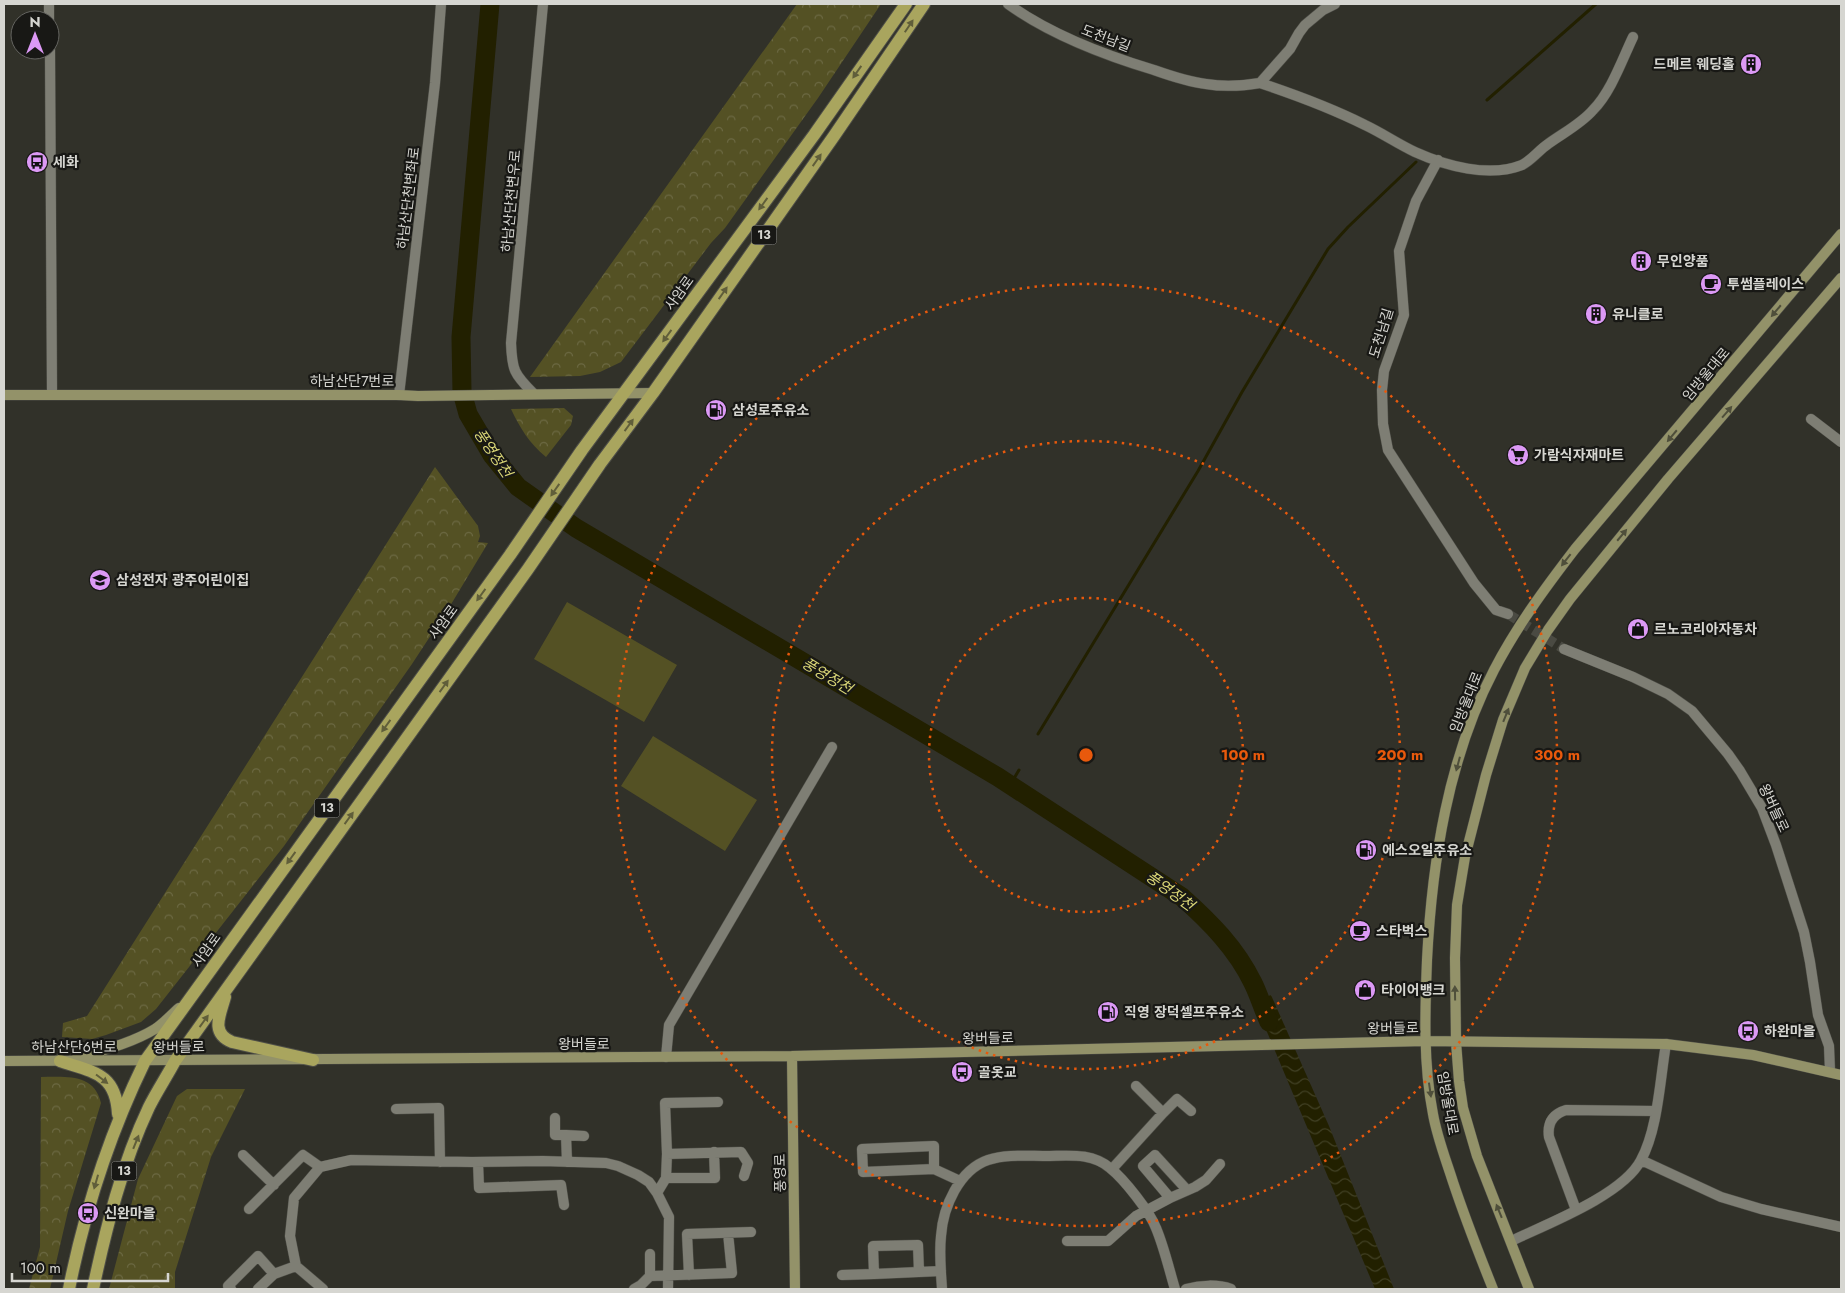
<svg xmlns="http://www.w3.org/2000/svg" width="1845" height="1293" viewBox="0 0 1845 1293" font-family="Jost,'Noto Sans KR',sans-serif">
<defs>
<pattern id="forest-crowns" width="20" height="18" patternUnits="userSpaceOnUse" patternTransform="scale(1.25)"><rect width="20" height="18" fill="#545124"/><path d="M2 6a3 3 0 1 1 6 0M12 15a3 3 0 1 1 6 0" fill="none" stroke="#6c6943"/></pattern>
<pattern id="water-waves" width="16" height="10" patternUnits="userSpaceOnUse" patternTransform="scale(1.25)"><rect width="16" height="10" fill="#222000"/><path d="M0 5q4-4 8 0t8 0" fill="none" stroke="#414024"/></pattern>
</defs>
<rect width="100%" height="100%" fill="#313129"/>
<path fill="url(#forest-crowns)" d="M 797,4 L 881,4 L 818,98 L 725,228 L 711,243 L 621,362 L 600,372 L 580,376 L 530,377 Z
M 564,408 L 573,416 L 571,425 L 546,457 C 529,443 520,428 511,409 Z
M 435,467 L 478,526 L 480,536 L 478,542 L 488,543 L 450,606 L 412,664 L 284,846 L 156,1009 L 141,1022 L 106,1035 L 92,1039 L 62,1037 L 63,1023 L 87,1016 Z
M 41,1077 C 66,1077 94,1073 101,1103 L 68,1211 L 50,1289 L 29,1289 L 40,1247 Z
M 187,1089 L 245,1089 L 211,1157 L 175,1272 L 175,1289 L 109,1289 L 138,1179 L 177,1096 Z"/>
<path fill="#545124" d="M 567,602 L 677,665 L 644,722 L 534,659 Z
M 653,736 L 757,800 L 725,851 L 621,786 Z"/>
<path fill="url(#water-waves)" d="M 1271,995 L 1329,1126 L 1394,1289 L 1375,1289 L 1254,1001 Z"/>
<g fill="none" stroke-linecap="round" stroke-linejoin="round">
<path stroke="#222000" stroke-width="3" d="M 1487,100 L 1596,4
M 1038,734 L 1198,471 L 1242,392 L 1328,249 L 1348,227 L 1416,162
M 1010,785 L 1019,770"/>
<path stroke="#222000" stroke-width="19" d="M 490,4 L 461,337 L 462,392 L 468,414 L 492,455 L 518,487 L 576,528 L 998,777 L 1182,897 C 1210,922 1236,948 1253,983 C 1259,995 1263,1009 1269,1022"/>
<path stroke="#4a4a42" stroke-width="10" stroke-dasharray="10 5" stroke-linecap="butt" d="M 1508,614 L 1564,649"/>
<g stroke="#4e4e47" stroke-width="11">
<path id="street" d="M 49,4 L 49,20
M 1008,4 C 1051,35 1104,55 1154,70 C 1171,76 1189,82 1206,84 C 1224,87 1242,86 1260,83 L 1290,49 L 1299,33 L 1305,25 L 1323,10 L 1335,4
M 50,50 L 52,394
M 1260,83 C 1296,95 1331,108 1365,125 C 1382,133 1398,144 1415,152 C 1446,166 1489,178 1522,165 C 1532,160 1539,150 1548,144 C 1563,133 1581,124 1593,110 C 1611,92 1622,60 1633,37
M 1438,160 L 1416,201 L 1399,251 L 1404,315 L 1384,371 L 1382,390 L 1383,424 L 1388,450 L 1474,583 L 1496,610 L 1508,614
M 533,393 C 514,374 512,370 511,343 L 543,4
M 399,395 L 435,83 L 441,4
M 1811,419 L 1841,442
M 1564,649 L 1633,677 L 1668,694 L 1692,711 L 1728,754 L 1740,771 L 1762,808 L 1776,845 L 1804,932 L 1810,962 L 1818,1015 L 1829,1046 L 1830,1071
M 666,1057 L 669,1025 L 832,747
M 396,1109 L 439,1108 L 440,1162
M 1163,1113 L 1177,1099 L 1191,1111
M 555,1118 L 555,1135 L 566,1135 L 567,1162
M 566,1135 L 584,1136
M 667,1154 L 741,1152 L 748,1163 L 744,1176
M 243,1155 L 274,1185
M 1641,1160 L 1721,1197 L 1761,1209 L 1841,1227
M 478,1162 L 479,1188 L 561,1185 L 564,1205
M 934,1169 L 934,1146 L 862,1149 L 863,1172 L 934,1169 L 960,1181
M 1112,1169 L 1163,1113 L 1136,1086
M 666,1178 L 715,1178 L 714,1152
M 657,1193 L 666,1178 L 667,1154 L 665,1103 L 718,1102
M 1170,1198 L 1143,1166 L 1155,1155 L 1187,1190
M 249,1209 L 303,1155 L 320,1167
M 1576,1210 L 1549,1137 C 1547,1123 1553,1114 1566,1110 L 1655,1111
M 1067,1241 L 1108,1241 L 1136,1216 L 1170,1198 L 1195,1187 L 1206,1180 L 1220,1164
M 1511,1241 C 1547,1224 1623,1195 1641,1160 C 1658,1129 1660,1079 1666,1044
M 650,1254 L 650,1276
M 919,1272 L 918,1245 L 873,1246 L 874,1274 L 941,1271
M 274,1274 L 296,1266
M 689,1275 L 687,1234 L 751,1232
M 842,1275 L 874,1274
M 231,1289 L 228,1286 L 258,1256 L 274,1274 L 258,1289
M 323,1289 L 296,1266 L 290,1236 L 294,1198 L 320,1167 L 351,1160 L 472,1162 L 543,1161 L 606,1163 L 618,1166 L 638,1175 L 649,1182 L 657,1193 L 669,1217 L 668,1289
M 634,1289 L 641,1285 L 650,1276 L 732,1273 L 728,1233
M 942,1289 C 941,1272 939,1254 941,1236 C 943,1207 959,1170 988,1160 C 1006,1154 1027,1156 1045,1156 C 1068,1156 1091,1152 1110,1168 C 1124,1179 1150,1212 1156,1228 C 1164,1247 1169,1269 1175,1289
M 1186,1289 C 1200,1285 1218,1284 1231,1289"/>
</g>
<g stroke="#4e4e47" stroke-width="11">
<path id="secondary" d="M 4,395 L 399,395 L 418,396 L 653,393
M 792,1056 L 795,1289
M 77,1057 C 103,1051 132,1043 155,1029 C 164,1023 171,1015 179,1008
M 4,1061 L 792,1056 L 1425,1041 L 1666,1044 L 1753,1055 L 1841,1075
M 1493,1289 C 1479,1254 1465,1218 1453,1182 C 1446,1160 1437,1137 1433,1114 C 1423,1063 1425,1011 1427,960 C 1432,862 1448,758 1494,670 C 1517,626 1545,588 1575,549 L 1841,234
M 1529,1289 L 1477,1156 L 1463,1108 L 1459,1081 L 1456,1042 L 1455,958 L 1457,905 L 1465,857 L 1486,775 L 1503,720 L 1525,668 L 1548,630 L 1570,599 L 1668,479 L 1841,278"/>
</g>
<g stroke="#4e4e47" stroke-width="14">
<path id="primary" d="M 225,997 C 220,1015 210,1033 232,1042 L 313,1060
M 60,1061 C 93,1072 116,1073 118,1114
M 69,1289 C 85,1209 109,1135 145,1061 L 510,555 L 582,450 L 814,135 L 906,4
M 93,1289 C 106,1228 122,1164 149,1107 C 157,1091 167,1076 175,1061 L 528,569 L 600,464 L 653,393 L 834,136 L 924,4"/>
</g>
<use href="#street" stroke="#7e7e74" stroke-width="10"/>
<use href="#secondary" stroke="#939269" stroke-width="10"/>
<use href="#primary" stroke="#a9a55e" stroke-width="12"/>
</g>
<defs><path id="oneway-solid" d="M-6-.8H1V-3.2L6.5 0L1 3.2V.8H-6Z" transform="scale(1.25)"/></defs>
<g fill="#605e3a">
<use href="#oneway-solid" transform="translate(909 26) rotate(-56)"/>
<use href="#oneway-solid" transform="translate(857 72) rotate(125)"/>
<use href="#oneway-solid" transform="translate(817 160) rotate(-55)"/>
<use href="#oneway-solid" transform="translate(763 204) rotate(126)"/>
<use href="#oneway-solid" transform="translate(723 293) rotate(-55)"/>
<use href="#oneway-solid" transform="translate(667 336) rotate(126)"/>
<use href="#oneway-solid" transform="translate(629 425) rotate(-54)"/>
<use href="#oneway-solid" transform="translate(555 490) rotate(125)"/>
<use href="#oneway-solid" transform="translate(481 595) rotate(126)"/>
<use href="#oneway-solid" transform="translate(444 686) rotate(-54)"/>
<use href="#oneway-solid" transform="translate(386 726) rotate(126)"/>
<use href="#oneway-solid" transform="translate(349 818) rotate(-54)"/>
<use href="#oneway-solid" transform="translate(291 858) rotate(126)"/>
<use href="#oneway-solid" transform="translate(204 1021) rotate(-54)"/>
<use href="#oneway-solid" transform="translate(102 1079) rotate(37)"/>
<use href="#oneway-solid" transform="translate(136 1142) rotate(-68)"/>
<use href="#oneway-solid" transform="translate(96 1182) rotate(106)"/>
</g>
<g fill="#4f4f3b">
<use href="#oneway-solid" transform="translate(1776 311) rotate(130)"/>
<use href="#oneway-solid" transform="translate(1727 412) rotate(-49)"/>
<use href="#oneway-solid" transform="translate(1672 436) rotate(130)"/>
<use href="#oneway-solid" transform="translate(1622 535) rotate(-50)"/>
<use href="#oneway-solid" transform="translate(1566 560) rotate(128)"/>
<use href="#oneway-solid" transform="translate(1506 715) rotate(-68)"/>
<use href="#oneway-solid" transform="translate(1458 764) rotate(105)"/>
<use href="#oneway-solid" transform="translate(1455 993) rotate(-91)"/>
<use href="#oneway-solid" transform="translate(1430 1090) rotate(82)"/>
<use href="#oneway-solid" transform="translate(1499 1211) rotate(-112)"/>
</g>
<g fill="none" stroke="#e8590c" stroke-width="2.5" stroke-dasharray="2.5 5">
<circle cx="1086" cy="755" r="157"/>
<circle cx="1086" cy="755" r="314"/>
<circle cx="1086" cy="755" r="471"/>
</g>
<defs>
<g id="building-disc" transform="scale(1.125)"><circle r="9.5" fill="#dc99f5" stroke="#181815"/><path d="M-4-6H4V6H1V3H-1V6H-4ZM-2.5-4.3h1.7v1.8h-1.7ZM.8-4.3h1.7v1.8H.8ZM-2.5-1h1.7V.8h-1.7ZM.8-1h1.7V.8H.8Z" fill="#111"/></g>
<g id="bus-disc" transform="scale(1.125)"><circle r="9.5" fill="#dc99f5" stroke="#181815"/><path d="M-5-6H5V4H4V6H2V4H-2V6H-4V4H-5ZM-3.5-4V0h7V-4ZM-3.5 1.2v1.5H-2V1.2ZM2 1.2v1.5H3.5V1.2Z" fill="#111"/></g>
<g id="cafe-disc" transform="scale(1.125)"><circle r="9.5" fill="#dc99f5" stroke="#181815"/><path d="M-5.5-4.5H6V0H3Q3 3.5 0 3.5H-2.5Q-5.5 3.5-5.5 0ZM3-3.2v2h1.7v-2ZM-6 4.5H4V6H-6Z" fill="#111"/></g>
<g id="fuel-disc" transform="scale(1.125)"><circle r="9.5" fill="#dc99f5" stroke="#181815"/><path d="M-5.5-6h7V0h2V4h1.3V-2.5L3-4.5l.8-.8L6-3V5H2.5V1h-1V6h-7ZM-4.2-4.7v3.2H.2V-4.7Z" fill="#111"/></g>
<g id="supermarket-disc" transform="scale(1.125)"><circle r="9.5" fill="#dc99f5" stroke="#181815"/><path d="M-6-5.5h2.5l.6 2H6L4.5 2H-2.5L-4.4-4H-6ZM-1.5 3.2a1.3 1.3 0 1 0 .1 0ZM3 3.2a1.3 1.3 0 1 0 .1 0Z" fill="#111"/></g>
<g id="school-disc" transform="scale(1.125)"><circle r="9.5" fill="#dc99f5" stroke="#181815"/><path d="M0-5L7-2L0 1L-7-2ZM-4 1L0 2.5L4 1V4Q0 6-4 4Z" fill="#111"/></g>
<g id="shop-disc" transform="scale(1.125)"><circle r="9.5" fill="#dc99f5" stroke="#181815"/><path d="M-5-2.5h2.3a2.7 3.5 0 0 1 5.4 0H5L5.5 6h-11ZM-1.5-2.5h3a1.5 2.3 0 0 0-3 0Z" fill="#111"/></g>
</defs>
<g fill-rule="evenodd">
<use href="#building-disc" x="1751" y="64"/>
<use href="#bus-disc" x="37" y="162"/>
<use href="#building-disc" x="1641" y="261"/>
<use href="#cafe-disc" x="1711" y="284"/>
<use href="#building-disc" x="1596" y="314"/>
<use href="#fuel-disc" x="716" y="410"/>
<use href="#supermarket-disc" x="1518" y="455"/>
<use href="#school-disc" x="100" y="580"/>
<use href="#shop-disc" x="1638" y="629"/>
<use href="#fuel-disc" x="1366" y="850"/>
<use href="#cafe-disc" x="1360" y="931"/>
<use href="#shop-disc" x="1365" y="990"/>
<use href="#fuel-disc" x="1108" y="1012"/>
<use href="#bus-disc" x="1748" y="1031"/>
<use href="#bus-disc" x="962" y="1072"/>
<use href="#bus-disc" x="88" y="1213"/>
</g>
<g text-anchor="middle" stroke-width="4.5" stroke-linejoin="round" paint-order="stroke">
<g fill="#181815" stroke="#9d9d99" stroke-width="1">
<rect x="751.5" y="225.5" width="25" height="19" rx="4"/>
<rect x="314.5" y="798.5" width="25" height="19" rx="4"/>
<rect x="111.5" y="1161.5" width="25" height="19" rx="4"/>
</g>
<g font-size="12" font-weight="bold" fill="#d6d6d1">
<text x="764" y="239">13</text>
<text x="327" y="812">13</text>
<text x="124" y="1175">13</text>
</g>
<g font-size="14" fill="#d6d6d1" stroke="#181815">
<text transform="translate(1106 38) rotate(21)" y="5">도천남길</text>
<text transform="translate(408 198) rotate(-83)" y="5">하남산단천변좌로</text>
<text transform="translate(511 201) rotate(-85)" y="5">하남산단천변우로</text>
<text transform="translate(679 293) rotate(-54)" y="5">사암로</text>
<text transform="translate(1381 333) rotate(-73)" y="5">도천남길</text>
<text transform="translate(1706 374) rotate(-50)" y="5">임방울대로</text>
<text x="352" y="386">하남산단7번로</text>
<text transform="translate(443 622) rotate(-54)" y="5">사암로</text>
<text transform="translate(1466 702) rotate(-68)" y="5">임방울대로</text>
<text transform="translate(1774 808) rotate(65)" y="5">왕버들로</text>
<text transform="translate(206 950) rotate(-54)" y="5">사암로</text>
<text transform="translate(1393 1028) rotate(-1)" y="5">왕버들로</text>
<text transform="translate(988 1038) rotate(-1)" y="5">왕버들로</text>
<text x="584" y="1049">왕버들로</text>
<text x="74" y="1052">하남산단6번로</text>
<text transform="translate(179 1047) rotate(-1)" y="5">왕버들로</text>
<text transform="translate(1448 1103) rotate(80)" y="5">임방울대로</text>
<text transform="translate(780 1173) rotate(-91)" y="5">풍영로</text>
</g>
<g font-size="14" font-weight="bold" fill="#d6d6d1" stroke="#181815" text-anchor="start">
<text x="1735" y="69" text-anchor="end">드메르 웨딩홀</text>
<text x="53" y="167">세화</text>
<text x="1657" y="266">무인양품</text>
<text x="1727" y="289">투썸플레이스</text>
<text x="1612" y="319">유니클로</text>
<text x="732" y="415">삼성로주유소</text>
<text x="1534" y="460">가람식자재마트</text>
<text x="116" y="585">삼성전자 광주어린이집</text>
<text x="1654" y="634">르노코리아자동차</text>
<text x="1382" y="855">에스오일주유소</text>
<text x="1376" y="936">스타벅스</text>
<text x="1381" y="995">타이어뱅크</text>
<text x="1124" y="1017">직영 장덕셀프주유소</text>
<text x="1764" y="1036">하완마을</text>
<text x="978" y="1077">골옷교</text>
<text x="104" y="1218">신완마을</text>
</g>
<g font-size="15" font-style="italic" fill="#d9d576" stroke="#181815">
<text transform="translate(493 453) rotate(56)" y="5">풍영정천</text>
<text transform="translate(827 676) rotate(31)" y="5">풍영정천</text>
<text transform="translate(1170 891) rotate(36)" y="5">풍영정천</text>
</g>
</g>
<circle cx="1086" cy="755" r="8" fill="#e8590c" stroke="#181815" stroke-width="2.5"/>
<g font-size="15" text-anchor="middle" font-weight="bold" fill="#e8590c" stroke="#181815" stroke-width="4.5" stroke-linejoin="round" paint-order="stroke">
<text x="1243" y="760">100 m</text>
<text x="1400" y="760">200 m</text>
<text x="1557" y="760">300 m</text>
</g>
<rect width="1845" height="1293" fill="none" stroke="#d6d6d1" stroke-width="10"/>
<g transform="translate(35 35)"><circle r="24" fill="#181815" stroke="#646460"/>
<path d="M0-4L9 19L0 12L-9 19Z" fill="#dc99f5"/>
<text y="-8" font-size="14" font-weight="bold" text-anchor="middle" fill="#d6d6d1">N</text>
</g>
<path d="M12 1273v8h156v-8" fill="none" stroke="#d6d6d1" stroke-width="2.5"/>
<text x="20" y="1273" font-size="15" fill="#d6d6d1" stroke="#181815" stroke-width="4" paint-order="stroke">100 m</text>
</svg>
